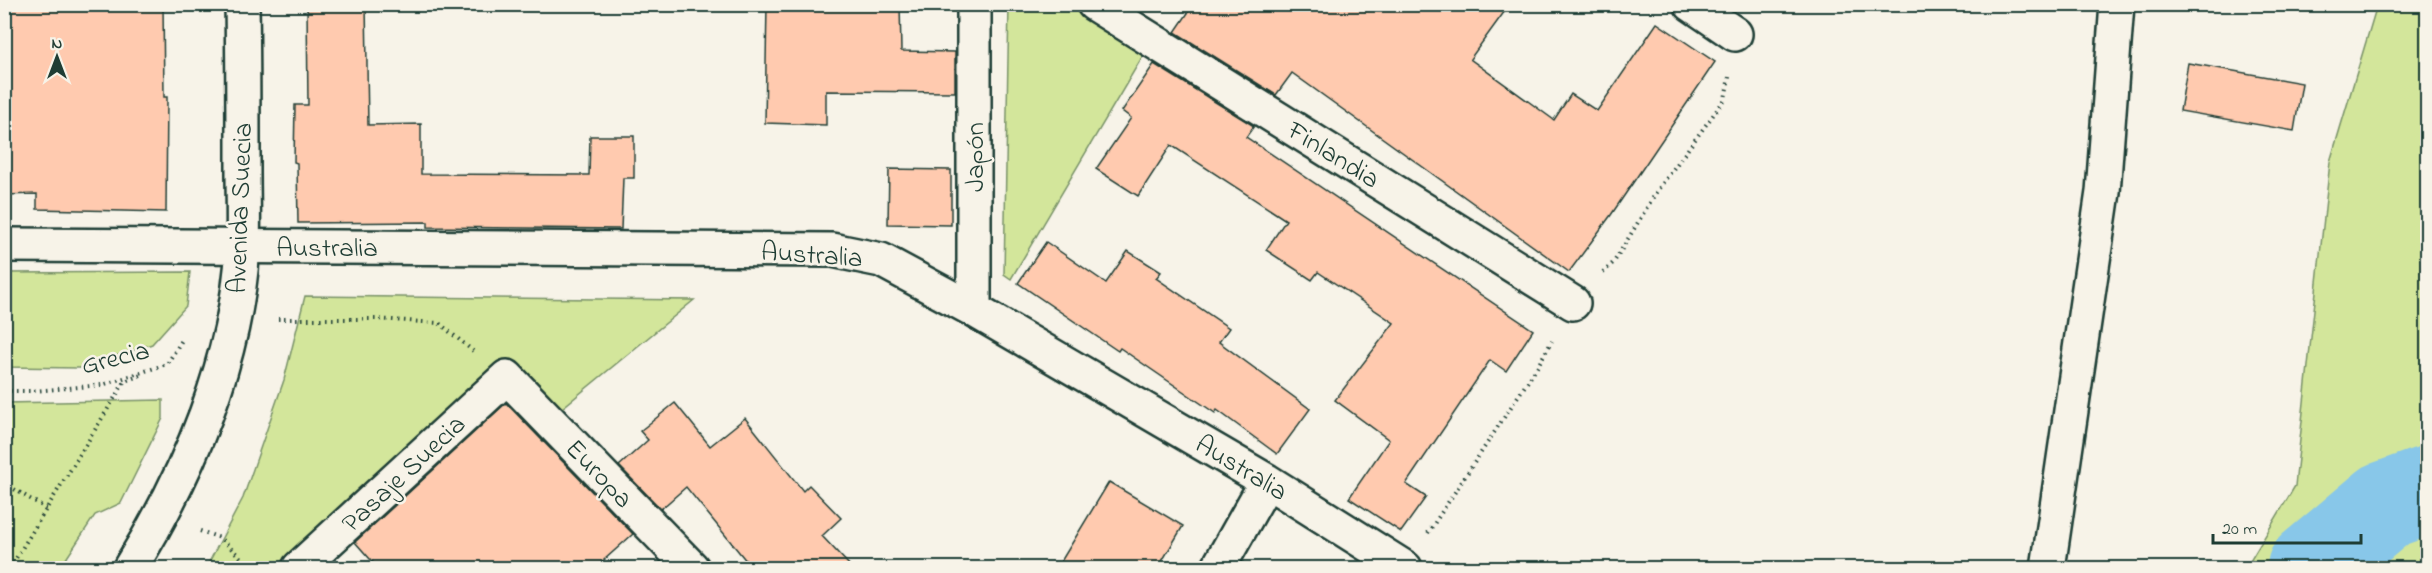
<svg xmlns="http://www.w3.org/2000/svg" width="2432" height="573" viewBox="0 0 2432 573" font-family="'Indie Flower',sans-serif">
<rect width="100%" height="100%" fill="#f7f3e8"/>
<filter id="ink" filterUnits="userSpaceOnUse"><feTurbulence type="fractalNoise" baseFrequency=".0167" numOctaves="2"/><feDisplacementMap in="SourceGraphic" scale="12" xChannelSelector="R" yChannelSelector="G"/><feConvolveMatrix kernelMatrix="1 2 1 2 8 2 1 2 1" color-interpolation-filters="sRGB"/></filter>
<g filter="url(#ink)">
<path fill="#d3e69b" stroke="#799268" stroke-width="1.5" d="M 1009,5 L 1070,5 L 1144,54 L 1011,279 L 1004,274 Z
M 2377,5 L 2427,5 L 2427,568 L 2246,568 L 2295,486 L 2330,162 Z
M 190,272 L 186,306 L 152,344 L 80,368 L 5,367 L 5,273 Z
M 305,296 L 694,300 L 556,413 L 496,367 L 284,568 L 206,568 L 243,498 L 284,380 Z
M 163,400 L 163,418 L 121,503 L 95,515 L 60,568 L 5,568 L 5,403 Z"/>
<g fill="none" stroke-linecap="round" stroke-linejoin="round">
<path stroke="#88c7e9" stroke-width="88" d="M 2311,568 L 2386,505 L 2428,490"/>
</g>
<path fill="#ffcaaf" stroke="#1f3d34" stroke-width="1.5" d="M 4,4 L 163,4 L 164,97 L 167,97 L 166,212 L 37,209 L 37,194 L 4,195 Z
M 307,4 L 366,4 L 368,125 L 421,124 L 421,174 L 589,175 L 590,136 L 634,136 L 634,178 L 623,178 L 621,229 L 428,227 L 428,222 L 298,223 L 297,163 L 294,162 L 295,105 L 308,105 Z
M 767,4 L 900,4 L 901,51 L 955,52 L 955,92 L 826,91 L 826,125 L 765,123 Z
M 1194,4 L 1510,4 L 1470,59 L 1554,120 L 1571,94 L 1597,111 L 1657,23 L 1715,62 L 1611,215 L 1569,272 L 1292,73 L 1276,95 L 1175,32 Z
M 2188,63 L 2302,83 L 2294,131 L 2180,111 Z
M 1154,64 L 1254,126 L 1246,137 L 1533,330 L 1506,371 L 1490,360 L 1406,484 L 1426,497 L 1401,532 L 1349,498 L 1389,440 L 1335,400 L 1394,323 L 1318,272 L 1312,280 L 1266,250 L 1286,220 L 1171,145 L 1138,196 L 1096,169 L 1131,118 L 1122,111 Z
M 889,169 L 951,170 L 951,225 L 888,224 Z
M 1046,242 L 1106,283 L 1128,251 L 1161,272 L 1156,278 L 1229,328 L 1219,342 L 1310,409 L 1277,454 L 1217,410 L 1215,413 L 1120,348 L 1118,351 L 1018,283 Z
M 506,403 L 633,534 L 595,568 L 378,568 L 355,542 Z
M 675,403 L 710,446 L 745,418 L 803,491 L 809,485 L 841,518 L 822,536 L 852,568 L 752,568 L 686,487 L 661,509 L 619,466 L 648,440 L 640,431 Z
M 1109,482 L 1183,526 L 1158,568 L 1057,568 Z"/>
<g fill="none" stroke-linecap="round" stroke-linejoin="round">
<g stroke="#1f3d34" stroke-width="38">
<path id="minor" d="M 974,4 L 974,310
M 1094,4 L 1573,303
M 1691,4 L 1735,34
M 4,245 L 832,250 L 881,260 L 974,310 L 1267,481 L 1405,568
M 299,568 L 507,377 L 692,568
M 1218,568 L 1267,481
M 2048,568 L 2103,192 L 2117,4"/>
</g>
<g stroke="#1f3d34" stroke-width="38">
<path id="secondary" d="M 130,568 C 189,473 237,359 243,245 C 244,220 243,194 243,168 C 243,114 243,59 242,4"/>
</g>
<path stroke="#1f3d34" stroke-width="4" stroke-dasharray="1.5 4.5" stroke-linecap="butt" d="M 1603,273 L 1614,262 L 1657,191 L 1725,99 L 1729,77
M 278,319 L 376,319 L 439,323 L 473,351
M 4,391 L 34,391 L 102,385 L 167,364 L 182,340
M 4,483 L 47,509
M 200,531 L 220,538 L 252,568
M 1428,533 L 1536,369 L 1552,341
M 10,568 L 125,381 L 144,374"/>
<use href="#minor" stroke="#f7f3e8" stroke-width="33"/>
<use href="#secondary" stroke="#f7f3e8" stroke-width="33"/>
</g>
</g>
<g text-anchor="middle" stroke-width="5" stroke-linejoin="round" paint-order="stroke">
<g font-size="27" fill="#1f3d34" stroke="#f7f3e8">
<text transform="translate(1334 154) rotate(32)" y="9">Finlandia</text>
<text transform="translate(974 157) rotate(-90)" y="9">Japón</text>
<text transform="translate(239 208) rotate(-88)" y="9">Avenida Suecia</text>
<text x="327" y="256">Australia</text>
<text transform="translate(812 254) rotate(4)" y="9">Australia</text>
<text transform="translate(115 357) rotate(-14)" y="9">Grecia</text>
<text transform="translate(1242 467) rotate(31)" y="9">Australia</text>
<text transform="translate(403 473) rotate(-43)" y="9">Pasaje Suecia</text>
<text transform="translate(600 473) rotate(46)" y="9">Europa</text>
</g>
</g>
<rect width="2432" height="573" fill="none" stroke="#f7f3e8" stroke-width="24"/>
<rect x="12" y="12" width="2408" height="549" fill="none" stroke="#1f3d34" stroke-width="2" filter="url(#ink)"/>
<g transform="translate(57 57)" stroke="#f7f3e8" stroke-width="4.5" paint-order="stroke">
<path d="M0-4.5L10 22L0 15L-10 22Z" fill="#1f3d34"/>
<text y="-9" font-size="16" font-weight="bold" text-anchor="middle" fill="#1f3d34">N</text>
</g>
<path d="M2213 534v9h148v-9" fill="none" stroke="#1f3d34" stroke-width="3"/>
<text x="2222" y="534" font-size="18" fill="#1f3d34" stroke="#f7f3e8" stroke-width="4.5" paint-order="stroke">20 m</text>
</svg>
